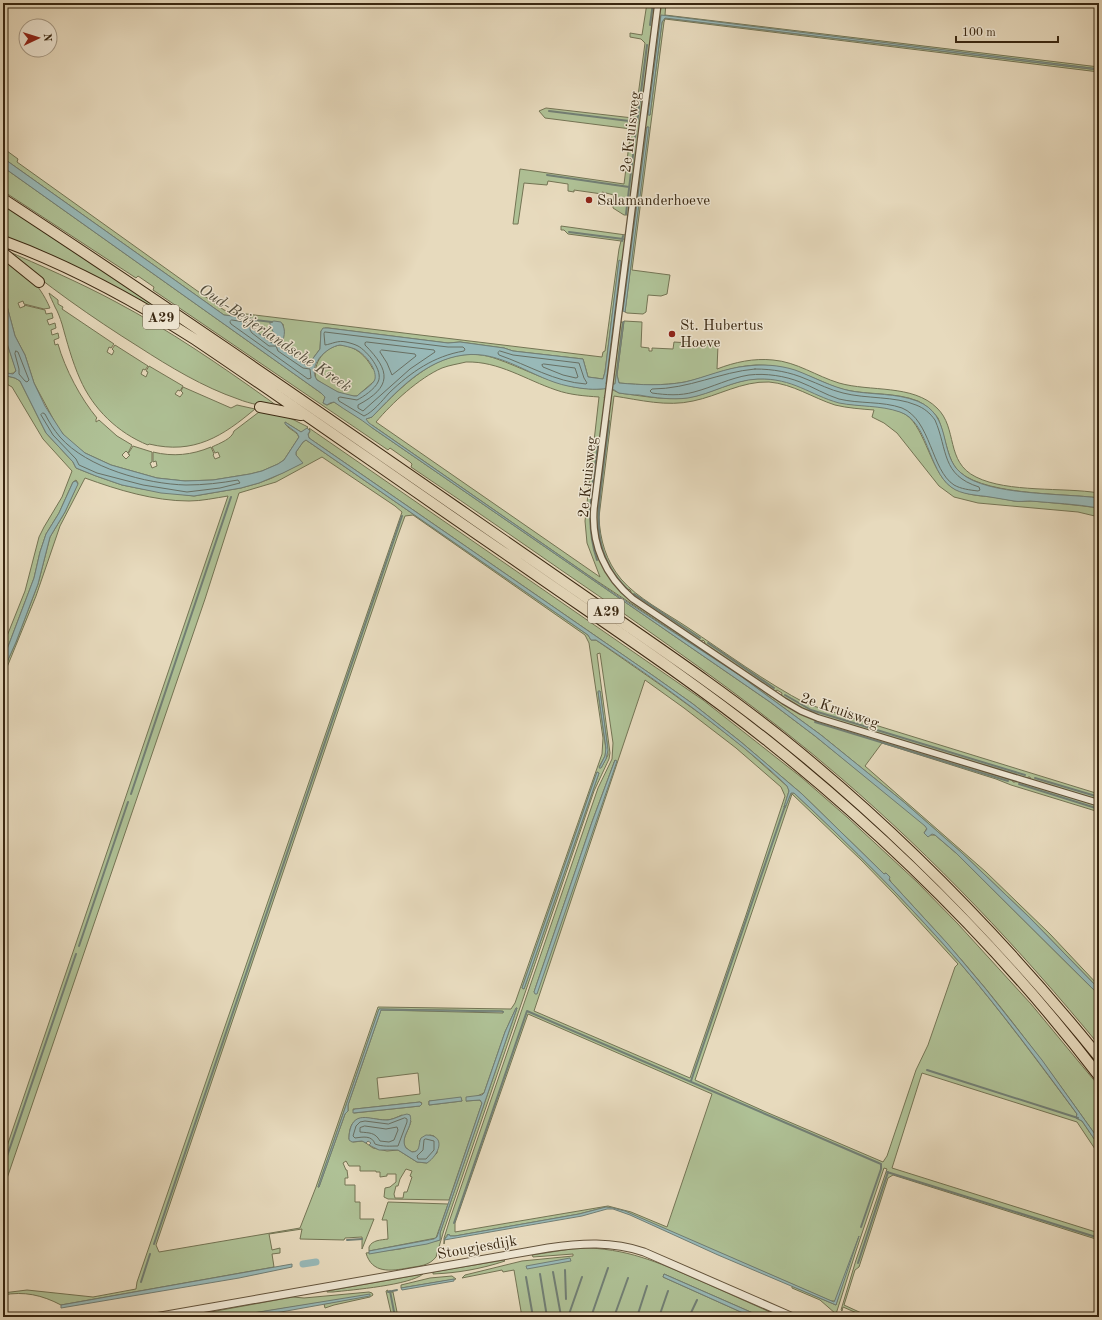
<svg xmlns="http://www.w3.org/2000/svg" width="1102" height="1320" viewBox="0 0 1102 1320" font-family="'Old Standard TT',serif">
<rect width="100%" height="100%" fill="#e7dabd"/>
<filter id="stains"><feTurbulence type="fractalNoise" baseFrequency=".005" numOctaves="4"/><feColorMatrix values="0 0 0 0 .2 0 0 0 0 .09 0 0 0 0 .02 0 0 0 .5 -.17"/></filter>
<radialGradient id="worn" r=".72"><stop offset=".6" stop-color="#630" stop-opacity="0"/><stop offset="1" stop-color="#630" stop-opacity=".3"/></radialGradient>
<path fill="#afc196" stroke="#747454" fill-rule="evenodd" d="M 647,3 L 657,3 L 631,210 L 628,215 L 624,215 L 613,208 L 614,195 L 602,192 L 602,194 L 574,190 L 574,192 L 568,191 L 568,184 L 548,181 L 547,185 L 524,183 L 518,224 L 513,224 L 520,169 L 624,184 L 631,129 L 545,118 L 539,111 L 546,108 L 633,118 L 634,111 L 636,111 L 645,43 L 641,39 L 630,37 L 630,33 L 642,35 Z
M 660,3 L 666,3 L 665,15 L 1099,67 L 1099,69 L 661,16 L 649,115 L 650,115 L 662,22 L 665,18 L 1099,70 L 1099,72 L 665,19 L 664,22 L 632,270 L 670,275 L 667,294 L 661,296 L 648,295 L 646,312 L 643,314 L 627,313 L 625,312 L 648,127 L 647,127 L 623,311 L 621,310 Z
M 3,148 L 18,159 L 17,162 L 224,310 L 230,312 L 602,357 L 603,352 L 605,351 L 619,249 L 621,241 L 568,234 L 564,230 L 561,230 L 561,226 L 626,235 L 608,384 L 605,384 L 621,261 L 619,261 L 605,372 L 603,379 L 588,377 L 583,359 L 513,351 L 504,348 L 460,342 L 448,343 L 328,328 L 325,328 L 321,331 L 320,349 L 311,361 L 306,365 L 280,347 L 284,332 L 283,324 L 270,325 L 274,332 L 272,343 L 254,330 L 257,319 L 224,315 L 3,158 Z
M 3,167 L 321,393 L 325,397 L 323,403 L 327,405 L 334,402 L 361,419 L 366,419 L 372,417 C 405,383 445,340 497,359 C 520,367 542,379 566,385 C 576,388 588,389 599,389 C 602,389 605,388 608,389 L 608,393 L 605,395 L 604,398 L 607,399 L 594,498 L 594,540 L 617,586 L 800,712 L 1012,779 L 1013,782 L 1015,782 L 1017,781 L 1099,805 L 1099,812 L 1011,785 L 996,779 L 882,743 L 865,766 L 986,872 L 1050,934 L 1099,986 L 1099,989 L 1029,917 L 962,853 L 905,803 L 821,735 L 739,675 L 588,575 L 372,425 L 371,427 L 770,702 L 815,736 L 923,823 L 927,828 L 924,833 L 930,835 L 935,835 L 956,853 L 1099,995 L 1099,1045 C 1020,949 935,859 841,778 C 767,714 688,659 609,603 C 543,558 477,511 411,467 L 412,464 L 410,462 L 390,448 L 388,450 L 153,290 L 154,287 L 138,276 L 136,278 L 3,191 ZM 466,362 C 499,361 526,380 556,390 C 570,395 585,396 599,397 L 585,521 L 587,543 L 600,577 L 376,422 C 392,403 419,378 442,368 C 450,365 458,364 466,362 Z
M 3,205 L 198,334 L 193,333 L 3,236 Z
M 3,249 C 41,266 79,282 116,302 C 169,330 220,365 269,400 L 277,406 L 276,408 C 264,406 250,404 238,399 C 203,387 170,367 139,347 C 91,317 46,285 3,249 Z
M 3,256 C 25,273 38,281 50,308 L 44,309 L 24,304 L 23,301 L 18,303 L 20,308 L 25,306 L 24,305 L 45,310 L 46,314 L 52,313 L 53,318 L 47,320 L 49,325 L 55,323 L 56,328 L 51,330 L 52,335 L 58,333 L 59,338 L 54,340 L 55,345 L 58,344 C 65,369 81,399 97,418 L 96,419 L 96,422 L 99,420 L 117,436 L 132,445 L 128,453 L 126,451 L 122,455 L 126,459 L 130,455 L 128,454 L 133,446 L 152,452 L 152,462 L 150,463 L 152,468 L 157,466 L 156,461 L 153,462 L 153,452 C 173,457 192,455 211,447 L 214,454 L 213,455 L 215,459 L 220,457 L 218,452 L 215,453 L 212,447 C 220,443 232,439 234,431 L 259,412 L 286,416 L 308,427 L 304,431 L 301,432 L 285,422 C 286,429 296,430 299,437 L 284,460 L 278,464 L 262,471 L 250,474 L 213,480 L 185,481 L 157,478 L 111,465 L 85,453 L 69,441 L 58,428 L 34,383 L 25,355 L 15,336 L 3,291 Z
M 49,293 L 58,300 L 58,304 L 63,307 L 62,309 L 114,344 L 111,348 L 109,347 L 107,352 L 112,355 L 114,351 L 112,349 L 115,345 L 148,366 L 145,370 L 143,369 L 141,374 L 146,377 L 148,372 L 146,371 L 149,366 L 183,386 L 180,391 L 178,390 L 175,394 L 180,397 L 183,393 L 181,391 L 183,387 L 231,408 L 237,405 L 255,409 C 223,436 194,455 149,444 L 148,445 C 118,433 93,409 80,379 C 72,361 67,342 62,324 C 60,318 58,312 55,307 C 53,302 50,297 49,293 Z
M 624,321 L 642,322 L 641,347 L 649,348 L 649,351 L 652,351 L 652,348 L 673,349 L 674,342 L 718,345 L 717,369 C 735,362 754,358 773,360 C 797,362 816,376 839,383 C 870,392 913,384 937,408 C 958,428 945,462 976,477 C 1008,493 1063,487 1099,493 L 1099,498 C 1064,493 976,496 955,467 C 947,456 944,432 938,418 C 933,411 926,405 918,401 C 895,392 869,395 846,390 C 832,387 820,380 806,375 C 790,368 773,365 756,365 C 731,366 709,377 685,382 C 663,386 641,385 619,383 L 617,375 Z
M 621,322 L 623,322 L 622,327 L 615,385 L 611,384 L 618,330 Z
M 3,331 L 16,370 L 14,373 L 7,374 L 7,376 L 15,378 L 20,381 L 46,433 L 73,462 L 76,468 L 96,476 L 122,485 L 142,489 L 194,496 L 241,488 L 259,483 L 272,478 L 302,463 L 296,455 L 296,452 L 303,442 L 306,440 L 588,635 L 591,640 L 596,640 L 662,686 L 706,718 L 742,746 L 788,787 L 789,791 L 784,807 L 785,808 L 791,793 L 794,793 C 852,847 908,903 960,963 C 1001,1011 1039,1063 1077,1114 L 1076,1118 L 1082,1121 L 1099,1146 L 1099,1155 L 1077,1122 L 922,1073 L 892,1168 L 1099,1233 L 1099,1240 L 893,1175 L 888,1178 L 859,1267 L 855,1270 L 844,1305 L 870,1317 L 866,1317 L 843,1307 L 842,1311 L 841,1310 L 856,1260 L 887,1169 L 884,1168 L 856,1251 L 836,1314 L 820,1300 L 792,1288 L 792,1286 L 836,1305 L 838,1297 L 835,1301 L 831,1301 L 630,1214 L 616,1209 L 606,1207 L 579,1214 L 455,1236 L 450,1236 L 448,1234 L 445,1238 L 444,1244 L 444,1238 L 450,1219 L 598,788 L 612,759 L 613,743 L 600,653 L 597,654 L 610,753 L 609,759 L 594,791 L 444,1230 L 436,1257 C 429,1266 419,1266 408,1268 C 391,1271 372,1274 366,1253 L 400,1249 L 440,1240 L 440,1233 L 517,1008 L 516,1008 L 505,1032 L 484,1093 L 466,1101 L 480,1100 L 482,1103 L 449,1200 L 388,1199 L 384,1197 L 385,1188 L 390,1187 L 396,1182 L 396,1174 L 387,1174 L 387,1176 L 380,1177 L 380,1172 L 376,1172 L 376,1171 L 360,1171 L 360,1166 L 349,1166 L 346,1161 L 343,1163 L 346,1170 L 347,1170 L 348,1178 L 345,1178 L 345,1185 L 355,1185 L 355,1202 L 360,1202 L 360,1219 L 374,1219 L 362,1249 L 362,1237 L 345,1238 L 344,1240 L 300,1239 L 302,1229 L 269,1234 L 272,1250 L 280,1248 L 280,1253 L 272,1254 L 274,1267 L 61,1305 C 42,1295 24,1291 3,1295 L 3,1293 L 27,1290 L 93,1297 L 136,1289 L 137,1282 L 402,512 L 395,506 L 322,457 L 276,482 L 239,493 L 205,599 L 3,1190 L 3,1158 L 228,496 C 215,498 202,501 189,501 C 154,501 118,490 85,478 L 60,526 L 36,596 L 3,677 L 3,671 L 16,642 L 38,584 L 50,537 L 65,512 L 78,483 L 76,480 L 73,482 L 59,513 L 46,534 L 40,552 L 34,578 L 3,660 L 3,646 L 25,591 L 39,537 L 44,527 L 62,497 L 72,471 L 43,439 L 12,387 L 3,382 ZM 413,515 L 585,635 L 589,643 L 603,738 L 602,754 L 515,1003 L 511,1009 L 378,1007 L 316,1187 L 300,1228 L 159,1252 L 156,1245 L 397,538 L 405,516 ZM 645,680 L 684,708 L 736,748 L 781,787 L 785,796 L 746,915 L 690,1078 L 534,1011 ZM 600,691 L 607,743 L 608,755 L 601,768 L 599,767 L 605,756 L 606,750 L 598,692 ZM 615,760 L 536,994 L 534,992 L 592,822 ZM 597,772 L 599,773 L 524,989 L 522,988 ZM 792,794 L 861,860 L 896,896 L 958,964 L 955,967 L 928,1045 L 916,1070 L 887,1156 L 883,1162 L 766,1112 L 695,1080 ZM 379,1009 L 501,1011 L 503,1011 L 503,1013 L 381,1010 L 348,1105 L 348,1111 L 345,1114 L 319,1187 L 318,1187 ZM 528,1014 L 712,1094 L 667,1227 L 631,1212 L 608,1206 L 455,1232 L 455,1223 ZM 418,1073 L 420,1094 L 379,1099 L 377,1078 ZM 461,1098 L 462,1101 L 429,1105 L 429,1101 L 430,1101 ZM 420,1102 L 422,1103 L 420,1106 L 354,1113 L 353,1109 L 355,1109 ZM 402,1115 L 411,1121 C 408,1134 396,1144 412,1152 C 420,1152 420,1146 420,1140 L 430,1135 L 434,1136 L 438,1141 L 437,1153 L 427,1163 L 417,1162 L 398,1150 L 387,1151 L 373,1148 L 363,1141 L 353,1142 L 349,1139 C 349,1111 367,1119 386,1120 C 392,1120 397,1117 402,1115 ZM 406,1169 L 412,1171 L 410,1176 L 412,1177 L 407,1192 L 404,1192 L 403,1198 L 395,1198 L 394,1194 L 396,1186 L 398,1186 L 400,1179 Z
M 340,345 C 356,346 366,356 373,369 L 386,371 L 357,396 C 344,398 326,386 316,379 C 312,363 325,347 340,345 Z
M 750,379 C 766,378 783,379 798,385 C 813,391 827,400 843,403 C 862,407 896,404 910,418 C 927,435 934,480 955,489 C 967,495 980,496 993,497 C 1000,498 1007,500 1014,501 C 1020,502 1026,501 1032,501 C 1055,503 1077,505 1099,508 L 1099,517 L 1078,512 L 978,503 L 954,497 L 939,486 L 897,433 L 884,423 L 872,417 L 874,410 C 861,409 847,408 835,405 C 813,398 793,384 769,382 C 742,381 718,396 693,401 C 667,407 640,400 614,396 L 599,517 C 600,540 606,561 621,579 C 637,598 666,613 687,627 C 726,653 765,682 807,704 L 1099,794 L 1099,802 L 1031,780 L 1030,777 L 1028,777 L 1027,779 L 810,713 L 781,697 L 782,693 L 777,690 L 774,692 L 704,644 L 705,642 L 703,640 L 700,642 L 630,594 L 631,591 L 629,589 L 626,591 L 609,570 L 597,540 L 596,509 L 611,389 L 619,393 C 644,396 671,402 696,396 C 714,391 731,383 750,379 Z
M 309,428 L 703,700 L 801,777 L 848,818 L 917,882 L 958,924 L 1031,1004 L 1098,1085 L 1099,1140 C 1063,1089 1026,1038 986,989 C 956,952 923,917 891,882 L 886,873 L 884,874 L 882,872 L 802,794 L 741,742 L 693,704 L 655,677 L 309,438 L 308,435 L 310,431 Z
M 388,1202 L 448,1204 L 436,1238 L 369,1251 L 369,1247 C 372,1240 381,1240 388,1239 L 387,1220 L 382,1220 Z
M 589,1248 C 633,1250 664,1265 703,1282 C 729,1294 755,1305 781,1317 L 762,1317 L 664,1274 L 663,1277 L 752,1317 L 522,1317 L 514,1270 L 503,1272 L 502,1270 L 462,1278 L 465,1275 L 522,1261 L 573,1256 L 573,1254 L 533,1257 L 532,1255 L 571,1249 Z
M 504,1260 L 505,1261 C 481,1269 457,1273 433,1274 L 433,1272 Z
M 423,1274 C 410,1285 352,1290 333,1292 L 327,1292 L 327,1291 Z
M 452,1276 L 456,1279 L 401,1288 L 401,1285 L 430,1278 Z
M 388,1290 L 388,1292 L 393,1292 L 398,1317 L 392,1317 L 386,1291 Z
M 369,1292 L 372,1293 L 373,1295 L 370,1297 L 334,1305 L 325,1308 L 324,1304 L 370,1295 L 228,1317 L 183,1317 L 293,1297 L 304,1298 Z"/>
<path fill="#98b9b8" stroke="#727f75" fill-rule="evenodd" d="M 661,15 L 1099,69 L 1099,70 L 665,18 L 662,22 L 650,115 L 648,115 Z
M 647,127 L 649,127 L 625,312 L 623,311 Z
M 3,158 L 224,315 L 257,319 L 254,330 L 272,343 L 274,334 L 270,325 L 270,322 L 274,321 L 281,322 C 287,330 284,339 280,347 L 306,365 L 311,361 L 320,349 L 321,331 L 323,328 L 328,328 L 448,343 L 460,342 L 504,348 L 513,351 L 583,359 L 588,377 L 603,379 L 605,372 L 619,260 L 621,261 L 606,384 L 615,384 L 623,322 L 624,321 L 617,375 L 619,383 C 641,385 663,386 685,382 C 706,377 725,368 747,366 C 763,364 779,365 795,370 C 814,377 831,387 851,391 C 873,395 896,393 917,401 C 953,415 938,454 961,473 C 987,496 1063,493 1099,498 L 1099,508 C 1076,504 1053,503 1030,501 C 1025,501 1019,502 1014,501 C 1006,500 998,498 990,497 C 978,495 961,495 951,487 C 928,470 928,421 900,412 C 880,405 859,407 839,403 C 810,395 793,378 758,379 C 733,380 712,394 688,398 C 672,400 656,398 639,395 C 633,395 626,394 619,393 C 617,392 615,390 612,389 C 608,388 604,389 601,389 C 590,390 578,388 568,386 C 533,379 502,350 464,355 C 425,360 398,390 372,417 L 366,419 L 369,423 L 615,594 L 739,675 L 821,735 L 905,803 L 962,853 L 1029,917 L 1099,989 L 1099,995 L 956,853 L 935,835 L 932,834 L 928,837 L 924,833 L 927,829 L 925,826 L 815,736 L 770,702 L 371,427 C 360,418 346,411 334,402 L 330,403 L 327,405 L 323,403 L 325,397 L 321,393 L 3,167 ZM 340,345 C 345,346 350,347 355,349 C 364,353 377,368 375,379 C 374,384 361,392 357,396 L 354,396 L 338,392 L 317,380 C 307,366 326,347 340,345 Z
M 3,291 L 15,336 L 25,355 L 34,383 L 45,406 L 63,434 L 85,453 L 111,465 L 157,478 L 185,481 L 213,480 L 250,474 L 262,471 L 278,464 L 284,460 L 299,437 L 297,433 L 285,424 L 285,422 L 301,432 L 307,428 L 310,431 L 308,434 L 309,438 L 655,677 L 693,704 L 741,742 L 802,794 L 882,872 L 884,874 L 886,873 L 890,877 L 889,880 L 891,882 L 947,943 L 985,988 L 1042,1060 L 1097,1137 L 1099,1140 L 1099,1146 L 1082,1121 L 1076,1118 L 1077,1114 C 1039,1062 1001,1011 960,963 C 908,903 852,847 794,793 L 791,793 L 785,808 L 784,807 L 789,791 L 787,786 C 769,768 749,752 729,736 C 686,702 642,670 596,640 L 591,640 L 588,635 L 306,440 L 303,442 L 296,452 L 296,455 L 303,463 L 283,473 L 259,483 L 241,488 L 194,496 L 161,493 L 122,485 L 96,476 L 76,468 L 73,462 L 46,433 L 20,381 L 15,378 L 7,376 L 7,373 L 13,374 L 16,371 L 3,331 Z
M 76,481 L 78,484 L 65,512 L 50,537 L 38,584 L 16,642 L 3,671 L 3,660 L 34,578 L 40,552 L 46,534 L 59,513 L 73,482 Z
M 598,691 L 600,691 L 608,750 L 606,759 L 601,768 L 599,768 L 605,756 L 606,748 Z
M 615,760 L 617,761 L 537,994 L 535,994 L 534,992 L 592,822 Z
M 597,772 L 599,773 L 524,989 L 522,988 Z
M 516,1008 L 517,1008 L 440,1233 L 440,1240 L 427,1244 L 369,1254 L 369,1251 L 434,1239 L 437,1237 L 482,1103 L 480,1100 L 466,1101 L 466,1097 L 482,1095 L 484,1093 L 505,1032 Z
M 379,1009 L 501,1011 L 504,1012 L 381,1010 L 348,1105 L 348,1111 L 345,1114 L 319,1187 L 318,1187 Z
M 461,1097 L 462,1101 L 429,1105 L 429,1101 Z
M 420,1102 L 422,1104 L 420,1106 L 353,1113 L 353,1110 L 355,1109 Z
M 407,1114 L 410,1115 C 414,1127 399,1137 406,1148 L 412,1152 C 421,1152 418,1144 421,1138 L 426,1135 C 447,1135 439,1155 427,1163 L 417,1162 L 398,1150 L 379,1150 L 369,1145 L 371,1143 L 368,1141 L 366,1143 L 362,1141 L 352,1142 L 349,1140 C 349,1136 349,1134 350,1130 C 355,1109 373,1121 388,1120 C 395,1119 401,1115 407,1114 Z
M 606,1207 L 613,1208 L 625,1211 L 834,1302 L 835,1300 L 859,1236 L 836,1305 L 718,1255 L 630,1215 L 613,1209 L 607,1209 L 582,1216 L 444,1240 L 449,1234 L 450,1236 L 455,1236 L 579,1214 Z
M 570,1258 L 571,1261 L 527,1269 L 526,1266 Z
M 292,1264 L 292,1267 L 239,1278 L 61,1308 L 61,1305 L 78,1302 Z
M 664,1274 L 762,1317 L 752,1317 L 663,1277 Z
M 454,1279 L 454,1281 L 402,1290 L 401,1288 Z
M 370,1294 L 370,1296 L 253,1317 L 228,1317 Z"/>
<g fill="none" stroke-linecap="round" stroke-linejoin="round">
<path stroke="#687064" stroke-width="1" d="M 232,320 L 251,323 L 250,330 L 252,333 L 269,346 L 276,346 L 278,351 L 303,368 L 310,369 L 311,378 L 308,379 L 231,324 L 230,322 Z
M 325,332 L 448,347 L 463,347 L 465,349 L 464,351 C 434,356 411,372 389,393 C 382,401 373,412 364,416 L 339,401 L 338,398 L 340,397 L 357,400 C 363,397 375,389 378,382 C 384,371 367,351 358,346 C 354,344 350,343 346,342 C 338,340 332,344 325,345 L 324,334 Z
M 367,342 L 434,350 L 435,352 L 410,369 L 363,411 L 358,408 L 358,405 C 392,387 391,371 365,345 L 365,343 Z
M 382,350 L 415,354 L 416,356 L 392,375 L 387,363 L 380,352 Z
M 16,351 L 18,352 L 29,380 L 27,382 L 25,381 L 19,374 L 19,369 L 15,354 Z
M 500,351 L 513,355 L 579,363 L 584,378 L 587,383 L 586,384 C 555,382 528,365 499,355 L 498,353 Z
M 544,364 L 575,368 L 578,377 L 576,378 L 563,375 L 543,367 L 542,365 Z
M 755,369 C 773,369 790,372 806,379 C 819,384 830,390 843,393 C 866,399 895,396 916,405 C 924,408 930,413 935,420 C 948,450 941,475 979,487 L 980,490 L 978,491 C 970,490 961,489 954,485 C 931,470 931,420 902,408 C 882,401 860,404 839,399 C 826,395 813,387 800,382 C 785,376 766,373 749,375 C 730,378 713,387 694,392 C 680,396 666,395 652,393 L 650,391 L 652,389 C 689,389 720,372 755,369 Z
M 43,413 L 45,414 C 49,422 54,430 60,437 C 87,468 146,484 186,485 C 204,485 221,483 238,480 L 240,483 L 220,488 L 187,492 L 143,485 L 97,473 L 79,465 L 76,459 L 53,435 L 41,415 Z
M 405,1118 L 407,1119 L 407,1122 L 398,1146 C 390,1146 383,1147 375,1144 C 372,1135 363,1137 355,1138 L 353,1136 L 356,1126 L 360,1122 L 365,1121 L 388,1124 Z
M 365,1126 L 386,1129 L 397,1127 L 398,1130 L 394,1140 L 389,1142 L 380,1141 C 375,1132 369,1133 360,1132 L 360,1128 Z
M 426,1139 L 434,1141 L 434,1150 L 426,1159 L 418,1159 L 417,1156 L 423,1150 L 424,1140 Z"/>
<path stroke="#727f75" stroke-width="2" d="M 650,25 L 653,3
M 549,111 L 637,122
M 637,123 L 647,45
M 547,175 L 629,187
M 626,214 L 636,130
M 569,232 L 623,239
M 622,241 L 623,236
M 255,320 L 272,322
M 609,421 C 607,440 604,460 602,479 C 596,522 594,556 627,589
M 597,560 C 584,522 593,484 598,445
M 634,594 L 700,638
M 708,643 L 774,688
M 785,695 L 811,710 L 1025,775
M 815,722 L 1008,781
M 1035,778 L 1099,797
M 1019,784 L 1099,809
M 131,794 L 231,497
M 79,946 L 128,802
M 927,1070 L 1078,1118
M 691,1081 L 785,806
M 3,1168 L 76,954
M 887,1172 L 1099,1238
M 454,1223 L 527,1011 L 881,1164 L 881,1169 L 861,1227
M 347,1240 L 362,1239
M 154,1244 L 402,516
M 858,1263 L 888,1172
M 565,1270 L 566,1299
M 553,1272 L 561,1316
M 540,1274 L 547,1317
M 526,1277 L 533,1317
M 141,1282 L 150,1254
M 390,1291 L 395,1317
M 388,1292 L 397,1290
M 568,1317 L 582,1277
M 591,1317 L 608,1268
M 614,1317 L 628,1278
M 637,1317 L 647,1286
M 659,1317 L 668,1291
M 689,1317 L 697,1300"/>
<path stroke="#98b9b8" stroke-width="7" d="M 303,1264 L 316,1262"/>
<g stroke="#64543c" stroke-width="8">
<path id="minor" d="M 658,3 L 594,508 C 591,544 605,576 633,599 L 784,701 L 801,711 L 818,718 L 1099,803"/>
</g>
<g stroke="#64543c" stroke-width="9">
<path id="tertiary" d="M 155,1317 L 548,1248 C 581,1243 612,1241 644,1252 L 793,1317"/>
</g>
<g stroke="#392711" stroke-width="12">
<path id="motorway" d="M 3,199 C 156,299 306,403 456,507 C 514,547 572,587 629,627 C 681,663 733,699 783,739 C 900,833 1004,940 1099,1057
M 3,241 C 71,266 135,301 196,340 C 300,410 402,483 506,554 C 594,616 685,675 769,742 C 891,840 1004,952 1099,1076
M 3,253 L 39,282
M 260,407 L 301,415"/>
</g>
<use href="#minor" stroke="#efe7d4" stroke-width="5.5"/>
<use href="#tertiary" stroke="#efe7d4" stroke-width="7"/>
<use href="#motorway" stroke="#e7dabd" stroke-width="10"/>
</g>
<g fill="#8f2418" stroke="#efe7d4" stroke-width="1.5">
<circle cx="589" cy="200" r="4"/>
<circle cx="672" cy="334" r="4"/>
</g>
<g text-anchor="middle" stroke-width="3" stroke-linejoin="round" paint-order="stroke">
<g fill="#efe7d4" stroke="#70614c" stroke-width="1">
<rect x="143" y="305" width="36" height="24" rx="3"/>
<rect x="588" y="599" width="36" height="24" rx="3"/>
</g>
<g font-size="14" font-weight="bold" fill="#392711">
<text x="161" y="322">A29</text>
<text x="606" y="616">A29</text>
</g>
<g font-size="15" fill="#392711" stroke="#efe7d4">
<text transform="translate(630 132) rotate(-83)" y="5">2e Kruisweg</text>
<text transform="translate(587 477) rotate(-84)" y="5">2e Kruisweg</text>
<text transform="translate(840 710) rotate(19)" y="5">2e Kruisweg</text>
<text transform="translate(477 1247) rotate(-10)" y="5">Stougjesdijk</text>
</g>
<g font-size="15" fill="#392711" stroke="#efe7d4" text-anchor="start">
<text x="597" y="205">Salamanderhoeve</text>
<text x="680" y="330">St. Hubertus<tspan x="680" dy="17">Hoeve</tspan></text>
</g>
<g font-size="16" font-style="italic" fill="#514c3b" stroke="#efe7d4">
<text transform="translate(276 337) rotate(34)" y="6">Oud-Beijerlandsche Kreek</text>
</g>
</g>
<rect width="1102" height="1320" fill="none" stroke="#e7dabd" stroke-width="16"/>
<rect x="4" y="4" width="1094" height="1312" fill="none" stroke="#392711" stroke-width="2"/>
<rect x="8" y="8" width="1086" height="1304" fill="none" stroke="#392711"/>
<g transform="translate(38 38) rotate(86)"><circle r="19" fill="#efe7d4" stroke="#a69a86"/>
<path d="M0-3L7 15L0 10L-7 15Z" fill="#8f2418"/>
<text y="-6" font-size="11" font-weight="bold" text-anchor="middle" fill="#392711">N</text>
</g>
<path d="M956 36v6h102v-6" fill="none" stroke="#392711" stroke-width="2"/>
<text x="962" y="36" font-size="12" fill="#392711" stroke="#efe7d4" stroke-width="3" paint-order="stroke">100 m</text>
<rect width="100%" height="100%" filter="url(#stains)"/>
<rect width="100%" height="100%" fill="url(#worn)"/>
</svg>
